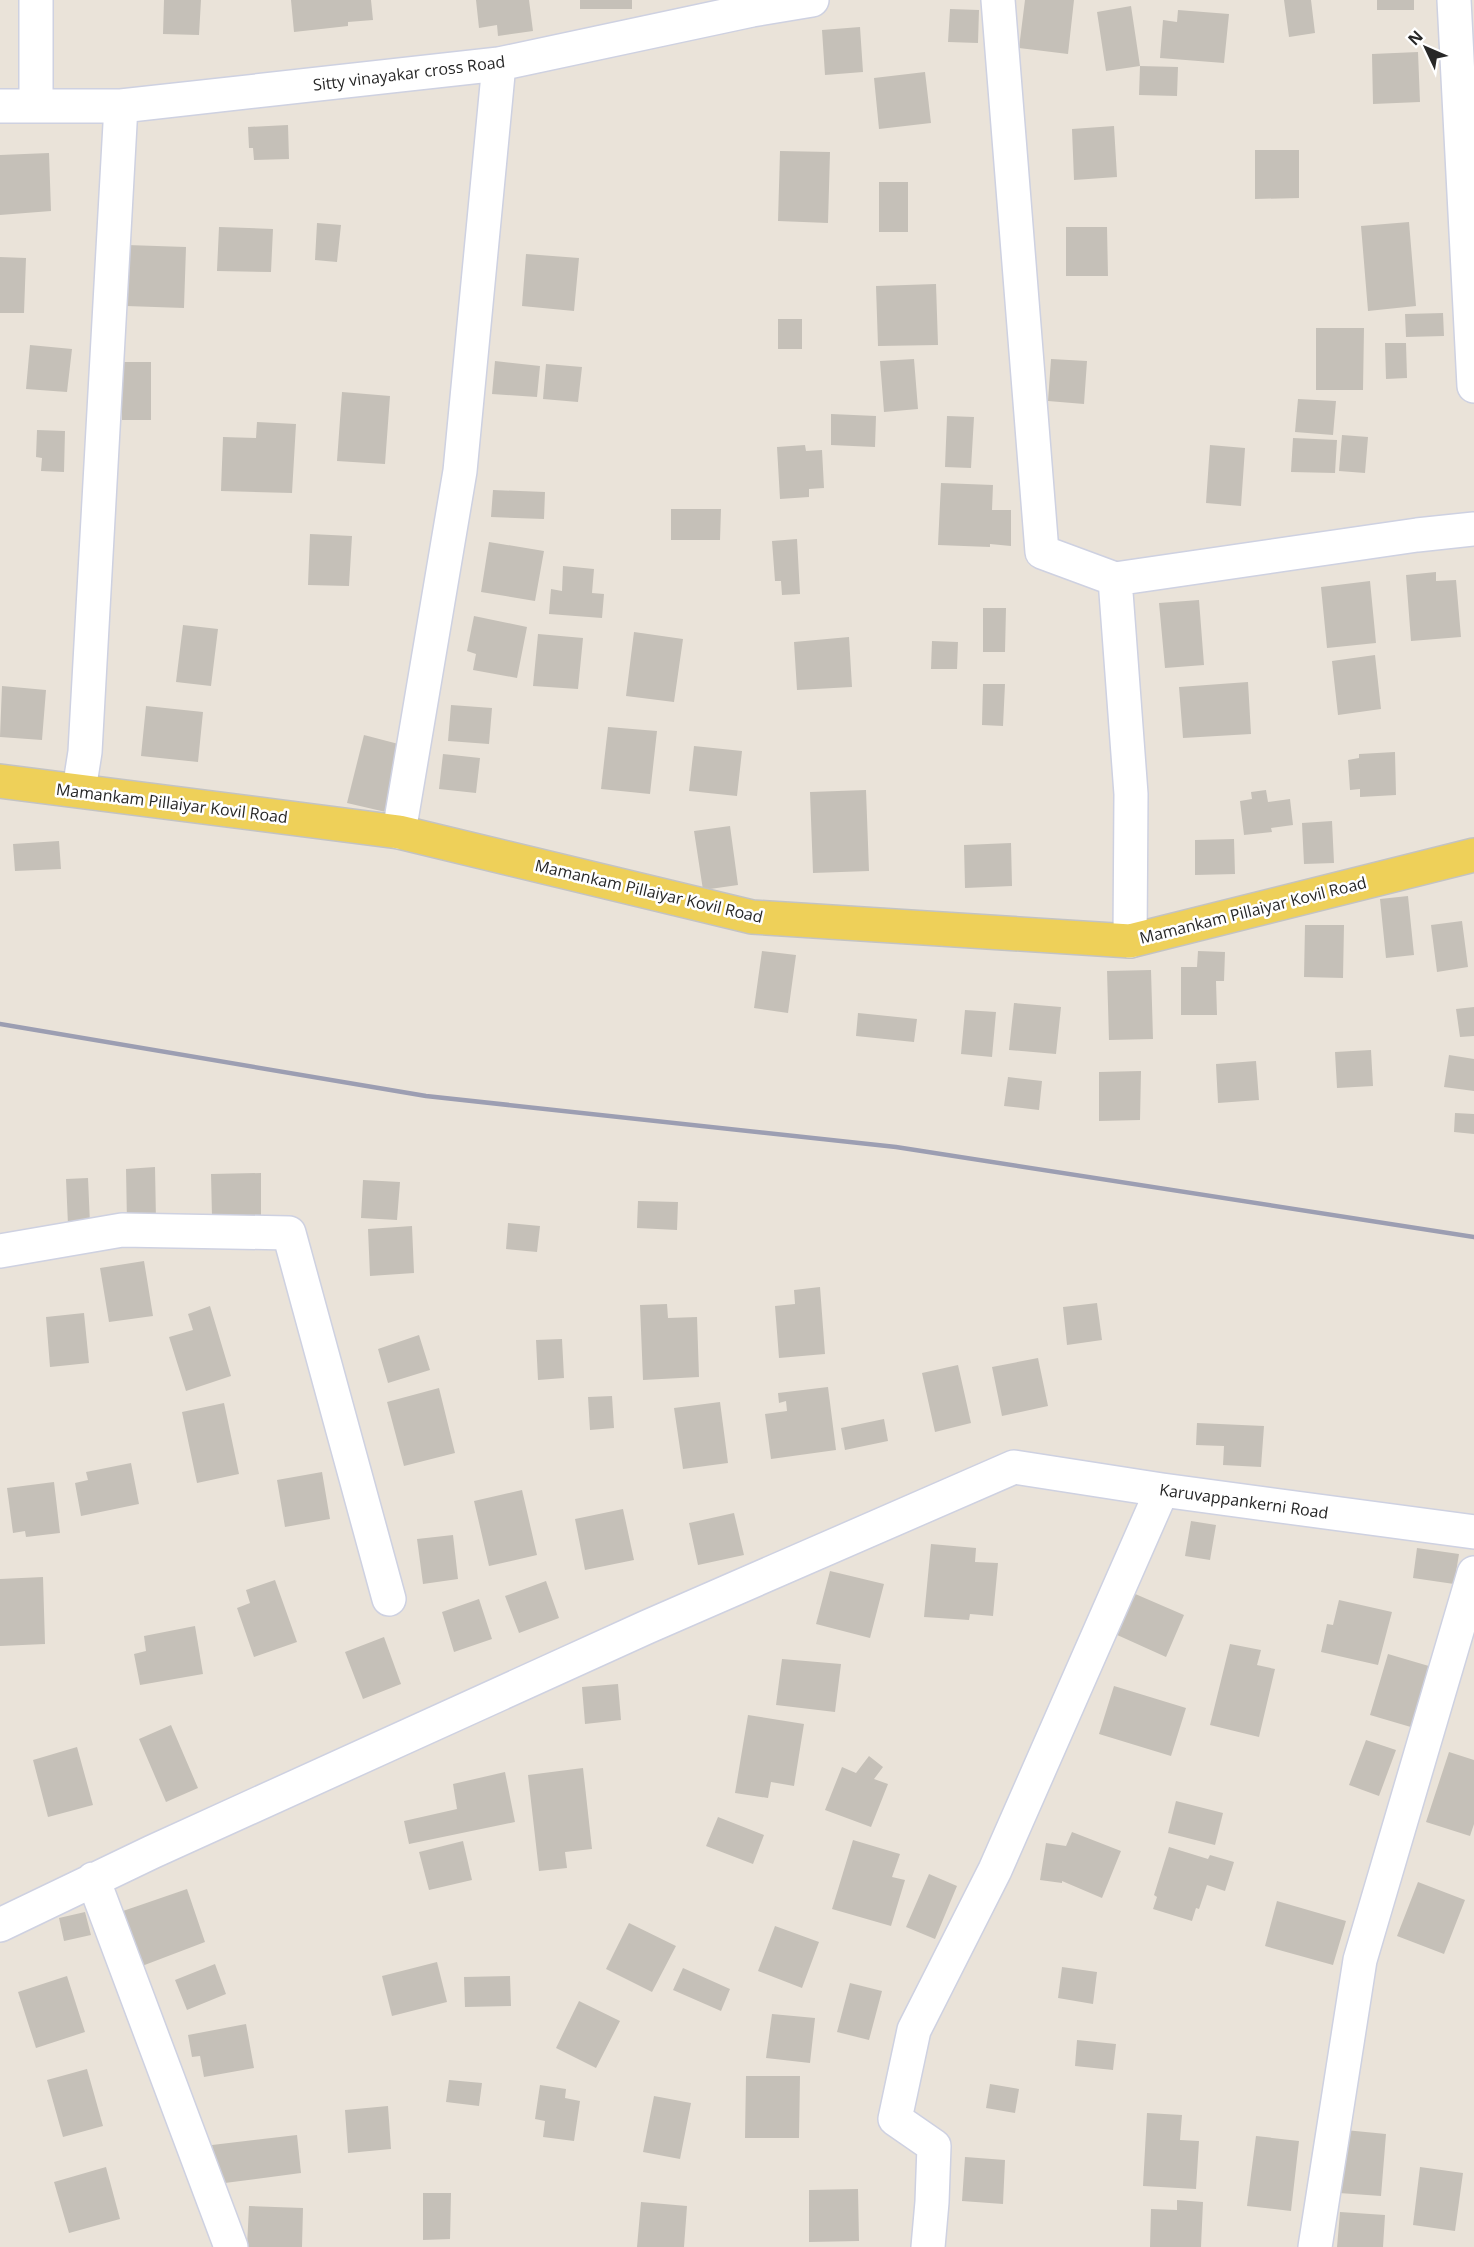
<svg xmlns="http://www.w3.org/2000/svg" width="1474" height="2247" viewBox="0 0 1474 2247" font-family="'Open Sans',sans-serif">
<rect width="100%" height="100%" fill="#eae3d9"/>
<path fill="#c5c0b8" d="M 164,0 L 201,0 L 199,35 L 163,34 Z
M 291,0 L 371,0 L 373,20 L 348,22 L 348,26 L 294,32 Z
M 476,0 L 529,0 L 533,31 L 498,36 L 497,25 L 479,28 Z
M 580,0 L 632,0 L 632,9 L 580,9 Z
M 1025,0 L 1074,0 L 1068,54 L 1019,48 Z
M 1284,0 L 1311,0 L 1315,33 L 1289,37 Z
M 1377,0 L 1414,0 L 1414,10 L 1377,10 Z
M 1131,6 L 1140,66 L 1106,71 L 1097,12 Z
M 950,9 L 979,10 L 978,43 L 948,42 Z
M 1178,10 L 1229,14 L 1224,63 L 1160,58 L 1163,20 L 1177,22 Z
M 860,27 L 863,72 L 825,75 L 822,30 Z
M 1418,52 L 1420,102 L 1373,104 L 1372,54 Z
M 1140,66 L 1178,67 L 1177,96 L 1139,95 Z
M 925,72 L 931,123 L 879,129 L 874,78 Z
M 288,125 L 289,159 L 254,160 L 253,148 L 249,148 L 248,127 Z
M 1114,126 L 1117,177 L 1074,180 L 1072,129 Z
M 1255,150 L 1299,150 L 1299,198 L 1255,199 Z
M 780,151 L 830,152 L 828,223 L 778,221 Z
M 49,153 L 51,211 L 0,215 L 0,155 Z
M 879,182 L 908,182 L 908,232 L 879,232 Z
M 1409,222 L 1416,306 L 1368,311 L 1361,226 Z
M 317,223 L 341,225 L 337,262 L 315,260 Z
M 219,227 L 273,229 L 271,272 L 217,271 Z
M 1066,227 L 1107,227 L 1108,276 L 1066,276 Z
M 127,245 L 186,247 L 184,308 L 126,306 Z
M 526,254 L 579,258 L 574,311 L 522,306 Z
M 0,257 L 26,258 L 24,313 L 0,313 Z
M 936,284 L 938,345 L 878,346 L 876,286 Z
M 1443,313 L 1444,336 L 1406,337 L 1405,314 Z
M 778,319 L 802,319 L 802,349 L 778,349 Z
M 1316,328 L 1364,328 L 1363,390 L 1316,390 Z
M 1385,343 L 1406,343 L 1407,378 L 1386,379 Z
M 30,345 L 72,349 L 67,392 L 26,389 Z
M 914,359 L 918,409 L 884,412 L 880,361 Z
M 1051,359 L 1087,361 L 1084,404 L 1048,401 Z
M 495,361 L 540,366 L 537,397 L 492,394 Z
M 122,362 L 151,362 L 151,420 L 122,420 Z
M 546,364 L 582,367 L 578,402 L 543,399 Z
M 342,392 L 390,396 L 385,464 L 337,461 Z
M 1298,399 L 1336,401 L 1333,435 L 1295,432 Z
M 831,414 L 876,416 L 875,447 L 831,445 Z
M 947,416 L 974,417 L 971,468 L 945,467 Z
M 257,422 L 296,424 L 292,493 L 221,491 L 223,437 L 256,438 Z
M 37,430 L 65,431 L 64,472 L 41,471 L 42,458 L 36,457 Z
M 1342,435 L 1368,437 L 1365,473 L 1339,471 Z
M 1293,438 L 1337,440 L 1335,473 L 1291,472 Z
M 805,445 L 806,451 L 822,450 L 824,488 L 809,489 L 809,497 L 780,499 L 777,447 Z
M 1210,445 L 1245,448 L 1241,506 L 1206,503 Z
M 941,483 L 993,485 L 992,510 L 1011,510 L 1011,546 L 990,544 L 990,547 L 938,545 Z
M 493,490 L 545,492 L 544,519 L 491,517 Z
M 671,509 L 721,509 L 720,540 L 671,540 Z
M 310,534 L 352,536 L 349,586 L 308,585 Z
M 797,539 L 800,594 L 782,595 L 781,581 L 775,581 L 772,541 Z
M 489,542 L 544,551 L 535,601 L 481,592 Z
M 563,566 L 594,569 L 592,593 L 604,594 L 602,618 L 549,614 L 551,589 L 562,591 Z
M 1436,572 L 1436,581 L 1456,580 L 1461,637 L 1411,641 L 1406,575 Z
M 1370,581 L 1376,643 L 1327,648 L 1321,587 Z
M 1199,600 L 1204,665 L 1165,668 L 1159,603 Z
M 983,608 L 1006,608 L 1005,652 L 983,652 Z
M 474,616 L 527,627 L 517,678 L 473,670 L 476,654 L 467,651 Z
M 183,625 L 218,629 L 211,686 L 176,682 Z
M 634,632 L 683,639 L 674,702 L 626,696 Z
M 538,634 L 583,638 L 578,689 L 533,686 Z
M 849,637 L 852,687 L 797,690 L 794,642 Z
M 932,641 L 958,642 L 957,669 L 931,669 Z
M 1375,655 L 1381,709 L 1338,715 L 1332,661 Z
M 1248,682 L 1251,734 L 1183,738 L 1179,687 Z
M 983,684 L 1005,684 L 1003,726 L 982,725 Z
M 2,686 L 46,690 L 42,740 L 0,737 Z
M 451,705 L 492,708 L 489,744 L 448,741 Z
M 146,706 L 203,712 L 198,762 L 141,756 Z
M 608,727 L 657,731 L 650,794 L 601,789 Z
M 364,735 L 406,746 L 390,813 L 347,803 Z
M 694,746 L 742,751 L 737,796 L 689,791 Z
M 1395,752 L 1396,795 L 1360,797 L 1360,789 L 1350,790 L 1348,760 L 1359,758 L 1359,754 Z
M 443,754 L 480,758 L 476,793 L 439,789 Z
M 866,790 L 869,871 L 813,873 L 810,792 Z
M 1266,790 L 1268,802 L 1290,799 L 1293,825 L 1271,828 L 1272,832 L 1244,835 L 1240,801 L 1252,799 L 1251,792 Z
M 1332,821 L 1334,863 L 1304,864 L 1302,823 Z
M 730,826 L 738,885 L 703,890 L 694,831 Z
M 1234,839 L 1235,874 L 1195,875 L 1195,840 Z
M 59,841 L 61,869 L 15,871 L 13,844 Z
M 1011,843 L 1012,886 L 965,888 L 964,845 Z
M 1408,896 L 1414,955 L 1386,958 L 1380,899 Z
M 1462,921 L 1468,967 L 1437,972 L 1431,925 Z
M 1305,925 L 1344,925 L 1343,978 L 1304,977 Z
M 762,951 L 796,955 L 788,1013 L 754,1008 Z
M 1198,951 L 1225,952 L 1224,981 L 1216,981 L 1217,1015 L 1181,1015 L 1181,967 L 1197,967 Z
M 1151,970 L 1153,1039 L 1109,1040 L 1107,971 Z
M 1014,1003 L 1061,1007 L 1056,1054 L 1009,1050 Z
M 1474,1007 L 1474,1036 L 1460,1037 L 1456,1009 Z
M 965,1010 L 996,1012 L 992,1057 L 961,1054 Z
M 858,1013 L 917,1019 L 914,1042 L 856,1036 Z
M 1371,1050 L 1373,1086 L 1337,1088 L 1335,1052 Z
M 1449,1055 L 1474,1059 L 1474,1091 L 1444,1087 Z
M 1256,1061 L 1259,1100 L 1218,1103 L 1216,1064 Z
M 1141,1071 L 1140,1120 L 1099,1121 L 1099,1072 Z
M 1008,1077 L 1042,1081 L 1039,1110 L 1004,1106 Z
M 1455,1113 L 1474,1114 L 1474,1134 L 1454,1132 Z
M 155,1167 L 156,1221 L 127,1223 L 126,1169 Z
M 261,1173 L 261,1216 L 212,1217 L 211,1174 Z
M 88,1178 L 90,1224 L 68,1225 L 66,1179 Z
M 363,1180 L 400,1182 L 397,1220 L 361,1218 Z
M 638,1201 L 678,1202 L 677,1230 L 637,1228 Z
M 508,1223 L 540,1226 L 537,1252 L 506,1249 Z
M 412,1226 L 414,1273 L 370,1276 L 368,1229 Z
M 144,1261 L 153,1316 L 109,1322 L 100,1268 Z
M 820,1287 L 825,1354 L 779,1358 L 775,1306 L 795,1304 L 794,1290 Z
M 1097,1303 L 1102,1340 L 1067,1345 L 1063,1307 Z
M 667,1304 L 668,1318 L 697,1317 L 699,1377 L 643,1380 L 640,1305 Z
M 210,1306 L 231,1376 L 186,1391 L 169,1337 L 193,1330 L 188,1314 Z
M 84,1313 L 89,1363 L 50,1367 L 46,1317 Z
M 419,1335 L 430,1370 L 388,1383 L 378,1349 Z
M 562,1339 L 564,1378 L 538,1380 L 536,1340 Z
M 1038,1358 L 1048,1406 L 1002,1416 L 992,1367 Z
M 958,1365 L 971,1423 L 935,1432 L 922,1373 Z
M 828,1387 L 836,1450 L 771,1459 L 765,1414 L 787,1411 L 786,1401 L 779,1403 L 778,1393 Z
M 439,1388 L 455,1453 L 404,1466 L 387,1402 Z
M 612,1396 L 614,1428 L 590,1430 L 588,1397 Z
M 720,1402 L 728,1463 L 683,1469 L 674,1408 Z
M 224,1403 L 239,1474 L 197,1483 L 182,1412 Z
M 884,1419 L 888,1441 L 845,1450 L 841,1428 Z
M 1197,1423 L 1264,1426 L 1261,1467 L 1223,1465 L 1224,1446 L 1196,1445 Z
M 131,1463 L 139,1504 L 81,1516 L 75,1483 L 88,1480 L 86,1472 Z
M 322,1472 L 330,1519 L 285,1527 L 277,1480 Z
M 54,1482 L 60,1533 L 26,1537 L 25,1531 L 13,1533 L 7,1488 Z
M 522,1490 L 537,1555 L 489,1566 L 474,1501 Z
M 623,1509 L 634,1560 L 585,1570 L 575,1519 Z
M 734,1513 L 744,1555 L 698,1565 L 689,1523 Z
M 1191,1521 L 1216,1525 L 1210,1560 L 1185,1556 Z
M 453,1535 L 458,1579 L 423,1584 L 417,1539 Z
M 931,1544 L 976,1548 L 975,1562 L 998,1563 L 993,1616 L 970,1614 L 969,1620 L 924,1617 Z
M 1417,1548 L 1459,1554 L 1454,1584 L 1413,1578 Z
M 830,1571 L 884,1584 L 870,1638 L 816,1624 Z
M 43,1577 L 45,1644 L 0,1646 L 0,1579 Z
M 275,1580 L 297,1642 L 254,1657 L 237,1608 L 250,1603 L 246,1590 Z
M 546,1581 L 559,1618 L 519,1633 L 505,1596 Z
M 1133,1593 L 1184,1615 L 1166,1657 L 1115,1634 Z
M 479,1599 L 492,1639 L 454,1652 L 442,1612 Z
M 1339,1600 L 1392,1612 L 1378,1665 L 1321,1652 L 1327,1624 L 1333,1625 Z
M 195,1626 L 203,1674 L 140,1685 L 134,1654 L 146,1651 L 144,1636 Z
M 384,1637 L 401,1684 L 363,1699 L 345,1652 Z
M 1230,1644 L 1261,1650 L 1257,1665 L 1275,1669 L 1259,1737 L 1210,1725 Z
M 1388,1654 L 1439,1669 L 1421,1730 L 1370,1715 Z
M 782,1659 L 841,1664 L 835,1712 L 776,1705 Z
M 618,1684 L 621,1720 L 585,1724 L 582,1687 Z
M 1114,1686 L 1186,1708 L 1171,1756 L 1099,1734 Z
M 748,1715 L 804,1724 L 794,1786 L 771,1782 L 768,1798 L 735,1793 Z
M 171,1725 L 198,1788 L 166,1802 L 139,1739 Z
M 1366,1740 L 1396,1750 L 1379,1796 L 1349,1785 Z
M 77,1747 L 93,1805 L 48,1817 L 33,1760 Z
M 1449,1752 L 1474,1760 L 1474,1824 L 1470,1836 L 1426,1822 Z
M 869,1756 L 883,1767 L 874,1779 L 888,1784 L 871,1827 L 825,1810 L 842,1767 L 856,1773 Z
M 583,1768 L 592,1849 L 565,1852 L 567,1868 L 539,1871 L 528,1775 Z
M 505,1772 L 515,1822 L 409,1844 L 404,1821 L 457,1809 L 453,1784 Z
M 1176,1801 L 1223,1813 L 1215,1845 L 1168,1833 Z
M 718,1817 L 764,1835 L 753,1864 L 706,1846 Z
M 1072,1832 L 1121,1851 L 1102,1898 L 1062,1881 L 1062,1883 L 1040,1880 L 1046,1843 L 1066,1846 Z
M 853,1840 L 900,1854 L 892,1877 L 905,1880 L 891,1926 L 832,1909 Z
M 463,1841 L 472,1880 L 429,1890 L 419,1852 Z
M 1169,1847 L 1208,1859 L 1210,1855 L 1234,1862 L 1225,1891 L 1207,1885 L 1199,1909 L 1196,1908 L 1192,1921 L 1153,1909 L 1157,1897 L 1154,1895 Z
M 929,1874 L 957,1886 L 935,1939 L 906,1927 Z
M 1418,1882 L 1465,1900 L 1444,1954 L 1397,1936 Z
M 187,1889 L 205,1942 L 142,1966 L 123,1911 Z
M 1277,1901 L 1346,1921 L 1333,1965 L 1265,1946 Z
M 85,1912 L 91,1935 L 64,1941 L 59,1918 Z
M 629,1923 L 676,1946 L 652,1992 L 606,1969 Z
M 775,1926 L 819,1942 L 802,1988 L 758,1971 Z
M 437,1962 L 447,2002 L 392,2016 L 382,1976 Z
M 215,1964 L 226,1994 L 187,2010 L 175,1980 Z
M 1062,1967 L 1097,1972 L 1093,2004 L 1058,1998 Z
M 683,1968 L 730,1989 L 721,2011 L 673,1990 Z
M 67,1976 L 85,2032 L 36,2048 L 18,1992 Z
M 510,1976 L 511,2006 L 465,2007 L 464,1977 Z
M 850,1983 L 882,1991 L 869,2040 L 837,2032 Z
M 579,2001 L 620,2021 L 596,2068 L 556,2048 Z
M 772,2014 L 815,2018 L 810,2063 L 766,2058 Z
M 246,2024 L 254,2068 L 204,2077 L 200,2056 L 192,2057 L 188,2035 Z
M 1077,2040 L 1116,2044 L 1113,2070 L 1075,2066 Z
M 87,2069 L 103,2126 L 63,2137 L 47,2080 Z
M 746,2076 L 800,2076 L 799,2138 L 745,2138 Z
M 449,2080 L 482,2083 L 479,2106 L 446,2102 Z
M 990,2084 L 1019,2089 L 1015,2113 L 986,2108 Z
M 540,2085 L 566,2089 L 565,2098 L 580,2101 L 574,2141 L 543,2137 L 545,2121 L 535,2119 Z
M 654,2096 L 691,2103 L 680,2159 L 643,2152 Z
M 388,2106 L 391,2149 L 348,2153 L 345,2110 Z
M 1147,2113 L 1182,2115 L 1180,2140 L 1199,2141 L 1196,2189 L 1143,2186 Z
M 1345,2130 L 1386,2134 L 1381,2196 L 1339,2193 Z
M 297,2135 L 301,2173 L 217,2184 L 212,2145 Z
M 1256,2136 L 1299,2141 L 1291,2211 L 1247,2206 Z
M 965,2157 L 1005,2160 L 1003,2204 L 962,2201 Z
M 106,2167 L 120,2219 L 69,2233 L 54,2182 Z
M 1420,2167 L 1463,2173 L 1455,2231 L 1413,2225 Z
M 858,2189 L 859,2241 L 809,2242 L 809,2190 Z
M 423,2193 L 451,2193 L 450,2239 L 423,2240 Z
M 1177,2200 L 1203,2202 L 1201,2247 L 1150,2247 L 1151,2209 L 1177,2210 Z
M 641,2202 L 687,2206 L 684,2247 L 637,2247 Z
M 249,2206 L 303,2208 L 302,2247 L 247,2247 Z
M 1340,2212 L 1385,2215 L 1383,2247 L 1337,2247 Z"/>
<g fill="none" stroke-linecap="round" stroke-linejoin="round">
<g stroke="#ced1e1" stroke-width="36">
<path id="minor" d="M 998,0 L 1042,552 L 1115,579 L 1131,794 L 1130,941
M 1454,0 L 1474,386
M 36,105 L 36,0
M 0,106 L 121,106 L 499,64 L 752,10 L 812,0
M 1115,579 L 1417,535 L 1474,529
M 79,790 L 85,752 L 121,106
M 399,832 L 460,471 L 499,64
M 0,1251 L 122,1230 L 289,1233 L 389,1599
M 93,1879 L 231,2247
M 0,1925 L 152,1852 L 647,1627 L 1014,1467 L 1162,1490 L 1474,1532
M 928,2247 L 932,2202 L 934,2146 L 895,2119 L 914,2030 L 995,1870 L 1162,1490
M 1315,2247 L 1360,1960 L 1474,1573"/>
</g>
<g stroke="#c3c3c3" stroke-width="36">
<path id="major" d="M 0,781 L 399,832 L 752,917 L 1130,941 L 1474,855"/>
</g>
<use href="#minor" stroke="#fff" stroke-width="33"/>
<use href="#major" stroke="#eed059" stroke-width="33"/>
<path stroke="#9c9eb2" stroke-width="4.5" d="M 0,1024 L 426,1096 L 896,1147 L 1474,1237"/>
</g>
<g text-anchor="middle" stroke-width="5" stroke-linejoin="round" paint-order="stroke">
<g font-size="16" fill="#272727" stroke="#fff">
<text transform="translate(409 73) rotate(-7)" y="6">Sitty vinayakar cross Road</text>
<text transform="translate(172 803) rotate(7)" y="6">Mamankam Pillaiyar Kovil Road</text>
<text transform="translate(649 891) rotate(13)" y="6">Mamankam Pillaiyar Kovil Road</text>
<text transform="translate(1253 910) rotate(-14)" y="6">Mamankam Pillaiyar Kovil Road</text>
<text transform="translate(1244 1501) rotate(8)" y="6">Karuvappankerni Road</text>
</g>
</g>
<g transform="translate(1426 48) rotate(314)" stroke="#ffffff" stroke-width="4.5" paint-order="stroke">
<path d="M0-4.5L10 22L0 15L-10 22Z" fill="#272727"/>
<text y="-9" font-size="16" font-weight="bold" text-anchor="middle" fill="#272727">N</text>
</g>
</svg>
